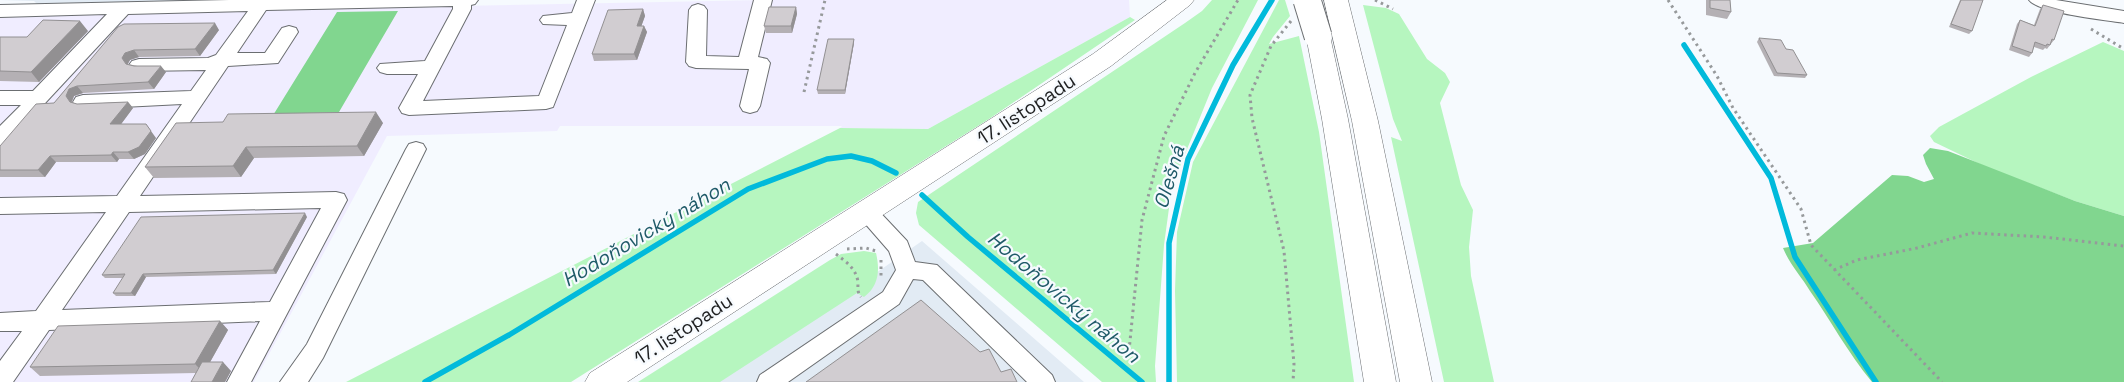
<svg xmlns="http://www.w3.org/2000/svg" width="2124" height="382" viewBox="0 0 2124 382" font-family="'Space Grotesk',sans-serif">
<rect width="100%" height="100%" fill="#f6fafe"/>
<path fill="#e2ebf4" d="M 0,0 L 276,0 L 38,5 L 34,1 Z
M 922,241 L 1084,382 L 719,382 Z"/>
<path fill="#f0edff" d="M 768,0 L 1129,0 L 1130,17 L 928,129 L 840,128 L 842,126 L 560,126 L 557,131 L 387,136 L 254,382 L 0,382 L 0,15 Z"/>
<path fill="#b6f6bf" d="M 1212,0 L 1236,0 L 1236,2 L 1239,0 L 1258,0 L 1212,88 L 1172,186 L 1164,245 L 1155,366 L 1156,382 L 1102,382 L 919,225 L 916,213 L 918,202 L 1185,23 L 1202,11 Z
M 1279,0 L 1285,0 L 1290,16 L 1273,37 L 1269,44 L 1299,36 L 1319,132 L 1354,382 L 1177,382 L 1175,291 L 1177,232 L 1193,162 Z
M 1363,5 L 1386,8 L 1399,14 L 1427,59 L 1445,73 L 1450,82 L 1440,103 L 1461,185 L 1473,210 L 1469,247 L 1471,276 L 1494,382 L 1444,382 L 1391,137 L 1402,141 L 1393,119 Z
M 1130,17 L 1135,20 L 989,119 L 571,382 L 346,382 L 840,128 L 928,129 Z
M 2103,42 L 2124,51 L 2124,216 L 2075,201 L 1986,167 L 1934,142 L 1930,136 L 1939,127 L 2031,77 Z
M 864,251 L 876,253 C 880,270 879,286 864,297 L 857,293 L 720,382 L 638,382 L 830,260 L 841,254 Z"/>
<path fill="#81d68f" d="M 398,11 L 332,124 L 267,125 L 337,12 Z
M 1930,148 L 1948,151 L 2075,201 L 2124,216 L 2124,382 L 1872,382 C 1848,353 1831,321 1810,291 C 1801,276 1790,265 1783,248 L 1813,243 L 1892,175 L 1908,176 L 1924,182 L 1934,179 L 1926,164 L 1923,155 Z"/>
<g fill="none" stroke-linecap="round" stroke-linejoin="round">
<path stroke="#01badb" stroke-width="5.5" d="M 1684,45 L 1771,178 L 1795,257 L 1876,382
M 922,195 L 968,237 L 1142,382
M 425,382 L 509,335 L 748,189 L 827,159 L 851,156 L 872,161 L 896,173
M 1169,382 L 1169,243 L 1188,159 L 1233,65 L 1272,0"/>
<g stroke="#6b6e71" stroke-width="2">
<path id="minor" d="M 229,0 L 478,0 L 475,4 L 471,5 L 471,9 L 423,101 L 539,96 L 567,25 L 543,24 L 540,20 L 543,16 L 572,13 L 577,0 L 595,0 L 553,107 L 546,109 L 409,115 L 402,113 L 399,108 L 418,74 L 387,74 L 380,72 L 377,68 L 380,64 L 425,61 L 453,9 L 453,6 L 266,10 L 237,53 L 265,53 L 282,28 L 289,26 L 296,28 L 298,32 L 278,63 L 228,66 L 140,196 L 336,192 L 344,194 L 347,200 L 251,382 L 227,382 L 260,321 L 49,330 L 13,382 L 0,382 L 0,361 L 22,331 L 0,331 L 0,313 L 36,311 L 106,212 L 0,214 L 0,198 L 117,196 L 182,104 L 83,109 L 76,107 L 73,102 L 76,97 L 83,95 L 191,91 L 206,70 L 139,71 L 132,69 L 129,65 L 132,61 L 139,59 L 208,58 L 216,55 L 248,11 L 128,14 L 7,144 L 0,146 L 0,126 L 21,105 L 0,105 L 0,91 L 33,91 L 107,14 L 0,17 L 0,5 ZM 321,208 L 270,302 L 62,310 L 129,212 Z
M 754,0 L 772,0 L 758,57 L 767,59 L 770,63 L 760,106 L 757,111 L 750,113 L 743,111 L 740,106 L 749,69 L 696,68 L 689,66 L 686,62 L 689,10 L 692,6 L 698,4 L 704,6 L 707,10 L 706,56 L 739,57 Z
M 2029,0 L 2056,0 L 2124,11 L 2124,23 C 2106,20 2038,13 2029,0 Z
M 416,142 L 423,144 L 426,149 L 323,358 L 308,382 L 280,382 L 307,344 L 406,149 L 409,144 Z
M 866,204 L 874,206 L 907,241 L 915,262 L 937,265 L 1052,375 L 1055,382 L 1027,382 L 923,280 L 913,279 L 899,304 L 788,382 L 757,382 L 760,375 L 883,292 L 896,270 L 889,251 L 855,212 L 858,206 Z"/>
</g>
<g stroke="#6b6e71" stroke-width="1">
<path id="major" d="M 1167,0 L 1194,0 L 1190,5 L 1111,66 L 627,382 L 585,382 L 590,373 L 1093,54 Z"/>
</g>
<g stroke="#6b6e71" stroke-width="1">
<path id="highway" d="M 1324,0 L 1348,0 L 1378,121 L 1432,382 L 1400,382 L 1352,121 Z
M 1318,28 L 1327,31 L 1330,36 L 1348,119 L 1396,382 L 1364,382 L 1322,119 L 1306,36 L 1309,31 Z"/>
</g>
<path stroke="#96999b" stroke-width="3" stroke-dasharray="2.5 4" stroke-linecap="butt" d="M 1375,0 L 1393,9
M 1668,0 L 1717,76 L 1733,108 L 1801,209 L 1811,245 L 1942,382
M 1291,21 L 1271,46 L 1250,95 L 1252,118 L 1284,251 L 1294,364 L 1293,382
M 2091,29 L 2124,49
M 804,92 L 825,0
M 847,249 L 866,248 L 876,251
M 836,254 C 846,262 856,268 858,282 C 858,288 857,292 861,297
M 881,260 L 881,276
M 1834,270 L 1857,260 L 1917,248 L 1972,233 L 2044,237 L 2124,246
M 1129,351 L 1142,220 L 1164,136 L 1195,73 L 1238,0"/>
<use href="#minor" fill="#fff" fill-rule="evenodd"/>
<use href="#major" fill="#fff" fill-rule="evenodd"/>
<use href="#highway" fill="#fff" fill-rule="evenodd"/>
<g stroke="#6b6e71" stroke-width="29" stroke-linecap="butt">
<path id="highway-bridge" d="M 1307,0 L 1318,36"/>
</g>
<use href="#highway-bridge" stroke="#fff" stroke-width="27"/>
</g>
<path fill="#b4b0b4" d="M 1706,0 L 1730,0 L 1731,12 L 1727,19 L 1706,15 Z
M 1960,0 L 1983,0 L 1972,31 L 1969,34 L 1949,27 Z
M 2043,5 L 2054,40 L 2047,49 L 2045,48 L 2043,50 L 2034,47 L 2032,53 L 2029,57 L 2009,50 L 2017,24 L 2020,20 L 2034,25 L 2040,9 Z
M 796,7 L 797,14 L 792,33 L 766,33 L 764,26 Z
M 643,9 L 645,16 L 641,26 L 644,26 L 647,32 L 637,60 L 594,61 L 592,54 Z
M 118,27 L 219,30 L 200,56 L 139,57 L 130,60 L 128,64 L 166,72 L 154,89 L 83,93 L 74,96 L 72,103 L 77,104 L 128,102 L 133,108 L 121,124 L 156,138 L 145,154 L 134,159 L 119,159 L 117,162 L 56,162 L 45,177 L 0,177 L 0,146 L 54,103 Z
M 88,31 L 39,82 L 0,81 L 0,37 L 27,37 Z
M 1759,38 L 1786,49 L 1807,75 L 1805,78 L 1774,76 L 1757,42 Z
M 854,39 L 854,43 L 845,94 L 818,94 L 817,90 Z
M 176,123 L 383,123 L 364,156 L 254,158 L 241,177 L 154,178 L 145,167 Z
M 307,217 L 276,274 L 146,277 L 135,296 L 116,296 L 113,293 L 123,278 L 105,278 L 102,275 Z
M 220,321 L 228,330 L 210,362 L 231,371 L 225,382 L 191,382 L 196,373 L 40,376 L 30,367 Z"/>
<path fill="#929092" d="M 796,7 L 797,14 L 792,33 L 791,26 Z
M 643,9 L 645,16 L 639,33 L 637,26 Z
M 80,21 L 88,31 L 39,82 L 31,72 Z
M 215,23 L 219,30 L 200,56 L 195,49 Z
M 644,26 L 647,32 L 637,60 L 634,54 Z
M 854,39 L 854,43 L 845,94 L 845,90 Z
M 134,50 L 139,57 L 130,60 L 127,65 L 122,58 L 125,53 Z
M 161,66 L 166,72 L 154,89 L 148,82 Z
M 77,86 L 83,93 L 74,96 L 71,103 L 75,109 L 66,96 L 69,89 Z
M 128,102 L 133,108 L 116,131 L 110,124 Z
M 376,112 L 383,123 L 364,156 L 357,146 Z
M 146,124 L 156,138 L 145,154 L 134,159 L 128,152 Z
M 246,147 L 254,158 L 241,177 L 233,166 Z
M 113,152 L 119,159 L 117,162 L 111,155 Z
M 50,156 L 56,162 L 45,177 L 38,170 Z
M 305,213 L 307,217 L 276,274 L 273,270 Z
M 143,274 L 146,277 L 135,296 L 131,293 Z
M 220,321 L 228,330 L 204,373 L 195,364 Z
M 223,362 L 231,371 L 225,382 L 212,382 Z"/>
<path fill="#d1cdd1" stroke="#929092" d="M 1710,0 L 1730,0 L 1731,12 L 1710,8 Z
M 1961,0 L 1983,0 L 1972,31 L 1951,24 Z
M 2043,5 L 2064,11 L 2054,40 L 2052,39 L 2050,45 L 2047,44 L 2046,46 L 2035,42 L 2032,53 L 2012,46 L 2020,20 L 2035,26 Z
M 769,7 L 796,7 L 791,26 L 764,26 Z
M 643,9 L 637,26 L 644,26 L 634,54 L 592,54 L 608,10 Z
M 43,20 L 80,21 L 31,72 L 0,71 L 0,37 L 27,37 Z
M 215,23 L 195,49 L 134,50 L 125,53 L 122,58 L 126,64 L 134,66 L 161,66 L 148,82 L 77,86 L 69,89 L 66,96 L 70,102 L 77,104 L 128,102 L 110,124 L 146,124 L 151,131 L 139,147 L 128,152 L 113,152 L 111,155 L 50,156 L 38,170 L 0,170 L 0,146 L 36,104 L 54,103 L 118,27 L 124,24 Z
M 1759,38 L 1781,40 L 1786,49 L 1793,50 L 1807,75 L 1777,73 Z
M 828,39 L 854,39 L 845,90 L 817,90 Z
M 376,112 L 357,146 L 246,147 L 233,166 L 145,167 L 176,123 L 223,122 L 228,114 Z
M 305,213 L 273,270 L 143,274 L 131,293 L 113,293 L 125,274 L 102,275 L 141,217 Z
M 921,300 L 980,352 L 989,349 L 1001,372 L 1011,369 L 1017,382 L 806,382 Z
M 220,321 L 195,364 L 30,367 L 58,326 Z
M 202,362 L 223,362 L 212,382 L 191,382 Z"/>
<g text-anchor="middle" stroke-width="4.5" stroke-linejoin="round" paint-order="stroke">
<g font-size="19" fill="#1e1f20" stroke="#f6fafe">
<text transform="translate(1026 109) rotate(-33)" y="7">17. listopadu</text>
<text transform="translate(683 329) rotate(-33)" y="7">17. listopadu</text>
</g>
<g font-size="20" font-style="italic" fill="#1f5a68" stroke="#f6fafe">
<text transform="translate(1169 177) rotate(-74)" y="7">Olešná</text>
<text transform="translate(646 232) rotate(-31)" y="7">Hodoňovický náhon</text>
<text transform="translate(1064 297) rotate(40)" y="7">Hodoňovický náhon</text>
</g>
</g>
</svg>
